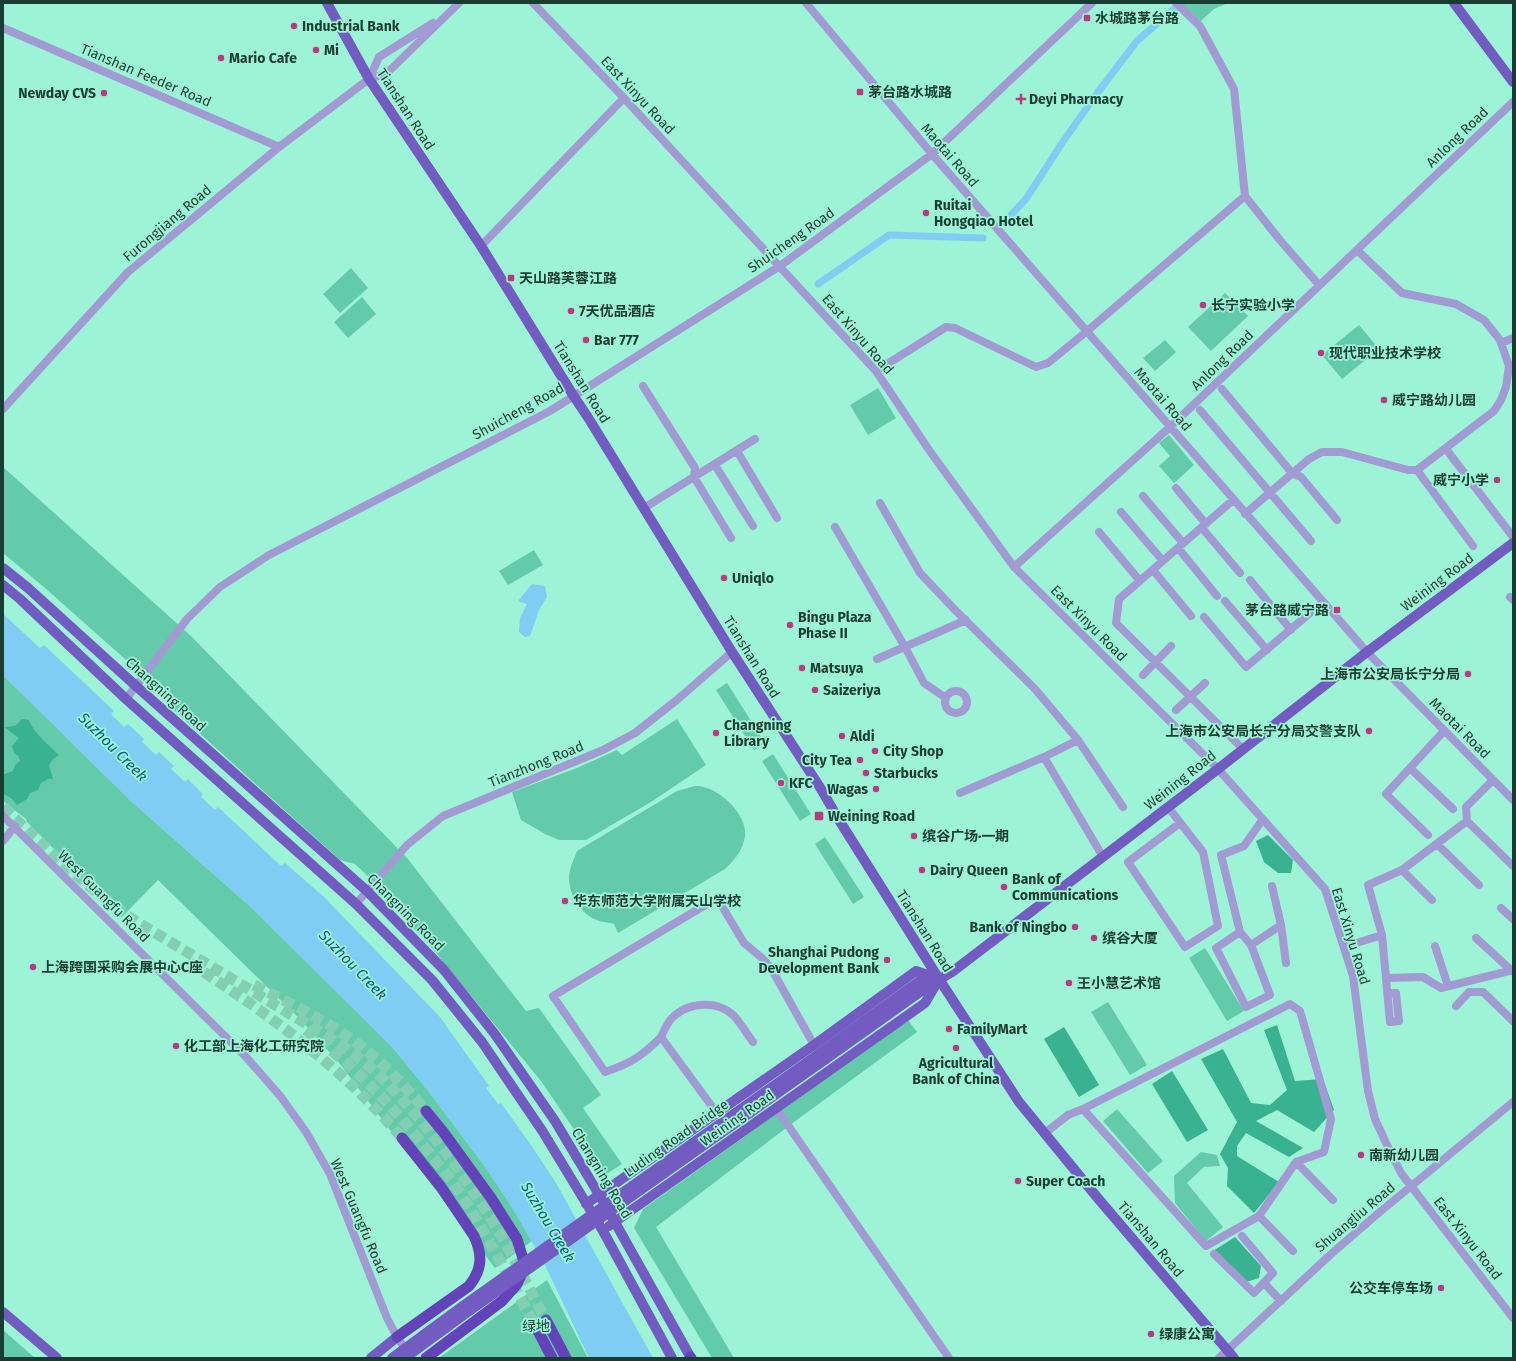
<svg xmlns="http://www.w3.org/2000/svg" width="1516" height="1361" viewBox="0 0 1516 1361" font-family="'Fira Sans','Noto Sans SC',sans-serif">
<rect width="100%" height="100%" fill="#9df3d5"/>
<path fill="#63cbaa" d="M 1181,3 L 1228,3 L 1214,9 L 1201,21 Z
M 351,268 L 368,288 L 340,313 L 323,294 Z
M 1225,293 L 1248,316 L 1211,351 L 1188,327 Z
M 362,297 L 376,314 L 348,338 L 334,322 Z
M 1359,325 L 1379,349 L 1342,379 L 1322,355 Z
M 1165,340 L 1176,352 L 1155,371 L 1143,358 Z
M 878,388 L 896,418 L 868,435 L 850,405 Z
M 1169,435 L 1194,465 L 1174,483 L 1159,466 L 1170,456 L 1159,443 Z
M 3,467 L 192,637 L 407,858 L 526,1011 L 539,1008 L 601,1095 L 583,1108 L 622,1164 L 605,1175 L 541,1081 L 427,942 L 394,909 L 393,900 L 355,864 L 340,860 L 166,703 L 158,686 L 125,659 L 45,588 L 3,553 Z
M 534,550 L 543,565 L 508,585 L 499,571 Z
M 3,675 L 132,802 L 253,909 L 393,1048 L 429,1092 L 486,1168 L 510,1204 L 532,1241 L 495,1268 L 340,1064 L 300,1019 L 158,880 L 122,917 L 27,822 L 26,819 L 3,801 Z
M 727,683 L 765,743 L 754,750 L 716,690 Z
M 677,719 L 706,765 L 651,802 L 586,840 L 559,840 L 545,834 L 521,820 L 512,792 L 577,768 L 617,750 L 622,755 Z
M 773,754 L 811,814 L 800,821 L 762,761 Z
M 695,786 C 718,785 752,817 744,841 C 741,853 733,861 725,869 L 618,933 L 614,924 C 606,922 599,922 592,918 C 578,910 568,892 569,875 C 570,867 574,859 577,851 L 677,791 Z
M 825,837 L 864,897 L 853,904 L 815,844 Z
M 1205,948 L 1244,1011 L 1227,1021 L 1189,958 Z
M 1108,1002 L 1147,1065 L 1130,1075 L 1091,1012 Z
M 908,1020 L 917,1032 L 794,1122 L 656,1227 L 734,1358 L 712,1358 L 634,1228 L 643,1209 Z
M 1117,1109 L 1163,1161 L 1148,1173 L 1103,1121 Z
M 1201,1152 L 1217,1155 L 1220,1166 L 1204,1167 L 1187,1183 L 1223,1227 L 1206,1241 L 1175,1203 L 1174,1176 Z
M 547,1280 L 588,1358 L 439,1358 Z
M 3,1330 L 35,1358 L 3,1358 Z"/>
<path fill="#39b290" d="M 22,719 L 29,720 C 34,734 49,745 59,755 L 52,760 L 49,766 L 53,779 L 48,779 L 41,783 L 38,790 L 30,793 L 27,799 L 17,805 L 11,798 L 3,794 L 3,773 L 5,774 L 13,771 L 15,765 L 20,761 L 18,756 L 14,753 L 12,746 L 19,738 L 4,727 L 15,726 Z
M 1268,835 L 1293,860 L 1291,873 L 1278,873 L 1264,862 L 1256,841 Z
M 1277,1025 L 1295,1081 L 1323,1079 L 1334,1110 L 1314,1132 L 1277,1110 L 1256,1121 L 1303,1148 L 1289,1157 L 1246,1133 L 1237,1146 L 1237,1156 L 1279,1182 L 1254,1213 L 1227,1186 L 1228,1168 L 1220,1154 L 1237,1122 L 1201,1059 L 1223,1049 L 1251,1103 L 1270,1105 L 1287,1090 L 1264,1030 Z
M 1064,1027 L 1099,1085 L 1079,1097 L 1044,1039 Z
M 1172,1071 L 1208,1130 L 1187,1142 L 1152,1084 Z
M 1235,1237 L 1261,1266 L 1259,1278 L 1246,1282 L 1213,1251 Z"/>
<path fill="#7fcdf3" d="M 532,584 L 545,586 L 547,597 L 539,610 L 530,636 L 525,637 L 519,632 L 520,618 L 527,604 L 518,601 Z
M 3,614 L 40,648 L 44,645 L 114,711 L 111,714 L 124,727 L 128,724 L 144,739 L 142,742 L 156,755 L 159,752 L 174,766 L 171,769 L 185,782 L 188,779 L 203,794 L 201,797 L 215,810 L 218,807 L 281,866 L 285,863 L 324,897 L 440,1017 L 489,1086 L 486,1088 L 498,1104 L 501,1103 L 533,1148 L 556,1183 L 653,1358 L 589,1358 L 545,1265 L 510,1204 L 486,1168 L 429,1092 L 393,1048 L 253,909 L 132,802 L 3,675 Z"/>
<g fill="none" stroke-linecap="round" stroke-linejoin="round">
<path stroke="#7fcdf3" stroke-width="7" d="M 1011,215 L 1026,199 L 1062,143 L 1098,92 L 1137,41 L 1175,8
M 818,284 L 889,235 L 983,238"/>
<path stroke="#83cfb4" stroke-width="11" stroke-dasharray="11 5.5" stroke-linecap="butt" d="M 3,807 L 59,860 L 94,890 L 132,919 L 327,1036 C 345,1048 364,1061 380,1076 C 428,1124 469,1181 503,1239 C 518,1265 531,1293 546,1320
M 190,963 C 267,1013 342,1067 402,1138
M 254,985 C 294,1005 338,1026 373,1056 C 392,1072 410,1092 426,1111
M 306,1030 C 353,1066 392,1104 428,1151 C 436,1162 445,1172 453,1182 C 484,1229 509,1278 536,1327"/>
<path stroke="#a29ad2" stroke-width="8" d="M 533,3 L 624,98 L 876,371 L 929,450 L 1014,567 L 1218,769 L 1325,889 L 1353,976 L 1368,1091 L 1375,1119 L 1386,1143 L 1401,1173 L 1513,1318
M 806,3 L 932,154 L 1367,652 L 1513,800
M 1176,3 L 1200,26 L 1234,89 L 1245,196 L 1279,239 L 1319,285
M 3,28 L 279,147
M 369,79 L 379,57 L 433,23
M 481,246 L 624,98
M 1501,343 L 1513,338
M 876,371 L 946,327 L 955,328 L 1036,367 L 1048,363 L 1086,332 L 1245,196
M 643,386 L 695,468 L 694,477 L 731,538
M 1222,389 L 1292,473 L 1301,477 L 1337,520
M 3,409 L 128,272 L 279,147 L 369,79 L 387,73 L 459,3
M 1200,410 L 1311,541
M 1446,449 L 1513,537
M 737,451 L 777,518
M 715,465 L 753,526
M 1417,470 L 1473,546
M 1176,488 L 1206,524
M 1143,496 L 1183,543
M 1233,500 L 1119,599 L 1116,623 L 1243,749
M 880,503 L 920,573 L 956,611 L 1035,689 L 1078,740
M 644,508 L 755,439
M 1121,512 L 1163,561
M 1245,514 L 1309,459 L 1322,452 L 1342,452 L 1408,470 L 1417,470 L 1494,411 L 1501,400 L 1506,387 L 1509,366 L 1500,340 L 1484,320 L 1456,304 L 1402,293 L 1357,250
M 835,527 L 905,647 L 924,683 L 946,698
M 1202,528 L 1240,573
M 1099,532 L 1140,581
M 1178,548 L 1217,596
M 1014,567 L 1170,427 L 1513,102
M 1153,570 L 1191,616
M 1250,580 L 1291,630
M 1510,597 L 1513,600
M 1225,601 L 1267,650
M 1204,617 L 1246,667 L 1323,602
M 877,659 L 966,620
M 1143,675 L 1171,646
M945 702a11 11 0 1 1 22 0a11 11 0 1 1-22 0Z
M 126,699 L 187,619 L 220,587 L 269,555 L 550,411 L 780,266 L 932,154 L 1092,3
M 1176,710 L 1205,683
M 1410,768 L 1453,809
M 960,793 L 1044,757
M 1168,807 L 1203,852 L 1218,926 L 1185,947 L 1128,862 L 1180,823
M 3,816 L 247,1058 L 281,1097 L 306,1132 L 330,1174 L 387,1318 L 397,1337 L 408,1353
M 1263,819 L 1244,846 L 1221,855 L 1240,932 L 1216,948 L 1246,1007 L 1270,995 L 1251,945 L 1281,925 L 1272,886
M 1467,821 L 1466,807 L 1493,780
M 1428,835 L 1386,794 L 1444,731
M 3,841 L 15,826
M 1437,844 L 1479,885
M 1103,857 L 1044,757 L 1078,740 L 1123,807
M 1402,870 L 1432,900
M 356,904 L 407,845 L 443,816 L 603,750 L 635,733 L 678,699 L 732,652
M 1501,908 L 1513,919
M 1281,925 L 1286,963
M 1240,932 L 1251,945
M 1382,935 L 1368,885 L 1402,870 L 1467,821 L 1513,866
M 1476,938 L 1512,971
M 1435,946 L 1448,986
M 1344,947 L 1382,935 L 1390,1022 L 1399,1021 L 1396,993 L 1387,993
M 1386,978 L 1423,977 L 1441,988 L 1513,970
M 1456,1006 L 1469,992 L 1483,992 L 1513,1021
M 661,1037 C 664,1031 667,1023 672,1018 C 688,1002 718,999 735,1017 C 742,1025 747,1034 753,1042
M 776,1108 L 949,1358
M 716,1112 L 661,1037 C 641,1057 631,1063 605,1072 L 553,996 L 717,898 L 744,943 L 762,958 L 771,968 L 814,1045
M 1045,1133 L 1068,1115 L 1083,1109 L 1206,1246 L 1259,1216 L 1296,1162 L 1324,1152 L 1331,1119 L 1300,1011 L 1290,1004 L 1083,1109
M 1296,1162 L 1333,1200
M 1259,1216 L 1293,1251
M 1214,1254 L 1254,1293 L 1273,1273 L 1242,1236
M 1264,1283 L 1281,1301
M 1219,1358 L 1330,1255 L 1375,1216 L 1513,1102"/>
<path stroke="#725cc1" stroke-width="10" d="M 327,3 L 369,79 L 481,246 L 573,395 L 589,419 L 732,652 L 821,789 L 839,820 L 939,979 L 1019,1102 L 1096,1196 L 1234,1358
M 1454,3 L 1513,82
M 3,568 L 28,588 L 136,686 L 367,891 L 444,970 L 494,1033 L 555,1121 L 607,1208 L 691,1358
M 3,585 L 20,599 L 126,699 L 356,904 L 432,980 L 482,1042 L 543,1132 L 603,1231 L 672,1358
M 820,1053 L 921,980 L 933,979
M 826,1059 L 927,987 L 952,972 L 1218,769 L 1367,652 L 1513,543
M 586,1204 L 814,1045 L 916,971 L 939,979
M 609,1226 L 925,1003 L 938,981
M 3,1312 L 57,1358
M 371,1358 L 397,1337"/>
<path stroke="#6243b9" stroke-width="11" d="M 546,1320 L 566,1358
M 536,1327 L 552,1358
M 397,1337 L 469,1286 C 482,1270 483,1255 474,1236 L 441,1187 L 402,1138
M 690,1357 L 691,1358
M 426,1358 L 502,1301 L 517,1284 L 522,1273 L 524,1262 L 517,1239 L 491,1198 L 444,1133 L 426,1111"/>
<path stroke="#725cc1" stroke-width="10" d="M 392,1358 L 460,1308 L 820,1053
M 405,1358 L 465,1314 L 826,1059"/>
</g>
<g fill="#bb3981" stroke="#9df3d5" stroke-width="1.5">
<rect x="1083" y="14" width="8" height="8" rx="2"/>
<circle cx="294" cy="26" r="4"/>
<circle cx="316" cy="50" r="4"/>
<circle cx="221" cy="58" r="4"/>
<rect x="856" y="88" width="8" height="8" rx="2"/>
<circle cx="104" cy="93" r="4"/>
<path d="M1019 93h4v4h4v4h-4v4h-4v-4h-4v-4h4z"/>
<circle cx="926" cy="213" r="4"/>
<rect x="507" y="274" width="8" height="8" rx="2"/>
<circle cx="1203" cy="305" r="4"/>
<circle cx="571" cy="311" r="4"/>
<circle cx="586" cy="340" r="4"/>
<circle cx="1321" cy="353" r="4"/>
<circle cx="1384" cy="400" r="4"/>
<circle cx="1497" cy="480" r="4"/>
<circle cx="724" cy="578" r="4"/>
<rect x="1333" y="606" width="8" height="8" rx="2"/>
<circle cx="790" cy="625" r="4"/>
<circle cx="802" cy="668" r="4"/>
<circle cx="1468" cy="674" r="4"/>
<circle cx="815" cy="690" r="4"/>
<circle cx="1369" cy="731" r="4"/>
<circle cx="716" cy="733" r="4"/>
<circle cx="842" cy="736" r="4"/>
<circle cx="875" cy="751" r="4"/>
<circle cx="860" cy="760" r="4"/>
<circle cx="866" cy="773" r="4"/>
<circle cx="781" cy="783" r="4"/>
<circle cx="876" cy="789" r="4"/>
<rect x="814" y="811" width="10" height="10" rx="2"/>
<circle cx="914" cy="836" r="4"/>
<circle cx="922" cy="870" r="4"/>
<circle cx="1004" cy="887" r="4"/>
<circle cx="565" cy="901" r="4"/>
<circle cx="1075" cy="927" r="4"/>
<circle cx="1094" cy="938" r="4"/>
<circle cx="887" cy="960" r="4"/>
<circle cx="33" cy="967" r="4"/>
<circle cx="1069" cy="983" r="4"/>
<circle cx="949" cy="1029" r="4"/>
<circle cx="176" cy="1046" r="4"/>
<circle cx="956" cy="1048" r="4"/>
<circle cx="1361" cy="1155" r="4"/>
<circle cx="1018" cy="1181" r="4"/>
<circle cx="1441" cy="1288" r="4"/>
<circle cx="1151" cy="1334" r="4"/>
</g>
<g text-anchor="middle" stroke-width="3.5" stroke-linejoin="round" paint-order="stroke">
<g font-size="14" font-weight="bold" fill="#193d32" stroke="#9df3d5" text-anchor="start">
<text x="1095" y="23">水城路茅台路</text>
<text x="302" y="31">Industrial Bank</text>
<text x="324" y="55">Mi</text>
<text x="229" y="63">Mario Cafe</text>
<text x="868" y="97">茅台路水城路</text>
<text x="96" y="98" text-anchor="end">Newday CVS</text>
<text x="1029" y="104">Deyi Pharmacy</text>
<text x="934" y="210">Ruitai<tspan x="934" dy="16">Hongqiao Hotel</tspan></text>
<text x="519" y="283">天山路芙蓉江路</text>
<text x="1211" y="310">长宁实验小学</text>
<text x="579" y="316">7天优品酒店</text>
<text x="594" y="345">Bar 777</text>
<text x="1329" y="358">现代职业技术学校</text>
<text x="1392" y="405">威宁路幼儿园</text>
<text x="1489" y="485" text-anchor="end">威宁小学</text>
<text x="732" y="583">Uniqlo</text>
<text x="1329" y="615" text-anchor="end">茅台路威宁路</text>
<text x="798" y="622">Bingu Plaza<tspan x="798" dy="16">Phase II</tspan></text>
<text x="810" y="673">Matsuya</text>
<text x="1460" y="679" text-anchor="end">上海市公安局长宁分局</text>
<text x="823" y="695">Saizeriya</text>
<text x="724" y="730">Changning<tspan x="724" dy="16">Library</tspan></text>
<text x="1361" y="736" text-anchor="end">上海市公安局长宁分局交警支队</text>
<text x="850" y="741">Aldi</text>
<text x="883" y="756">City Shop</text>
<text x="852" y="765" text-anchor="end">City Tea</text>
<text x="874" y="778">Starbucks</text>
<text x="789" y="788">KFC</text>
<text x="868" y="794" text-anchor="end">Wagas</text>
<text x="828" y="821">Weining Road</text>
<text x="922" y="841">缤谷广场·一期</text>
<text x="930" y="875">Dairy Queen</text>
<text x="1012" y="884">Bank of<tspan x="1012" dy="16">Communications</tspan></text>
<text x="573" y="906">华东师范大学附属天山学校</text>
<text x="1067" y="932" text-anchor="end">Bank of Ningbo</text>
<text x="1102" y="943">缤谷大厦</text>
<text x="879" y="957" text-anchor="end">Shanghai Pudong<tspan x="879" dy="16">Development Bank</tspan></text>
<text x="41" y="972">上海跨国采购会展中心C座</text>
<text x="1077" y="988">王小慧艺术馆</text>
<text x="957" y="1034">FamilyMart</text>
<text x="184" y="1051">化工部上海化工研究院</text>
<text x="956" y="1068" text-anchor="middle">Agricultural<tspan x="956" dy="16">Bank of China</tspan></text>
<text x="1369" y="1160">南新幼儿园</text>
<text x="1026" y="1186">Super Coach</text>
<text x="1433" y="1293" text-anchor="end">公交车停车场</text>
<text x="1159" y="1339">绿康公寓</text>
</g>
<g font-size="14" fill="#193d32" stroke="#9df3d5">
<text transform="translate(146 75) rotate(23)" y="5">Tianshan Feeder Road</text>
<text transform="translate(638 95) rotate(47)" y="5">East Xinyu Road</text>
<text transform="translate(406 109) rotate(57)" y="5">Tianshan Road</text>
<text transform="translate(1457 137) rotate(-44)" y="5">Anlong Road</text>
<text transform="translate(950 155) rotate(49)" y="5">Maotai Road</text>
<text transform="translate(167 223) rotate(-40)" y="5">Furongjiang Road</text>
<text transform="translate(791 240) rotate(-35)" y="5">Shuicheng Road</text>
<text transform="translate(858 334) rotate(49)" y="5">East Xinyu Road</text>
<text transform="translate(1222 360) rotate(-44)" y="5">Anlong Road</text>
<text transform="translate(582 382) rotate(58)" y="5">Tianshan Road</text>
<text transform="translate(1163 399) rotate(49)" y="5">Maotai Road</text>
<text transform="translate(518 411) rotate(-29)" y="5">Shuicheng Road</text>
<text transform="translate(1437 582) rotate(-37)" y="5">Weining Road</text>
<text transform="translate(1089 623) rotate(45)" y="5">East Xinyu Road</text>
<text transform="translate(752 657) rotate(58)" y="5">Tianshan Road</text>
<text transform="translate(166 694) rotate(42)" y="5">Changning Road</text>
<text transform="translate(1460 728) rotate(45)" y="5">Maotai Road</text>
<text transform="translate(536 764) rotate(-22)" y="5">Tianzhong Road</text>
<text transform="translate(1180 780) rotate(-38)" y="5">Weining Road</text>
<text transform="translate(104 896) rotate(45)" y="5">West Guangfu Road</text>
<text transform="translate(406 912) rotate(45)" y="5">Changning Road</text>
<text transform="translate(925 931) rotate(58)" y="5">Tianshan Road</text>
<text transform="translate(1351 936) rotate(73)" y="5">East Xinyu Road</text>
<text transform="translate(737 1118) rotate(-35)" y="5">Weining Road</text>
<text transform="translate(676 1138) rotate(-35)" y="5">Luding Road Bridge</text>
<text transform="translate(602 1173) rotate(59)" y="5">Changning Road</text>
<text transform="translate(359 1216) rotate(67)" y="5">West Guangfu Road</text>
<text transform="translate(1355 1217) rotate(-40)" y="5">Shuangliu Road</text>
<text transform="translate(1468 1238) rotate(52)" y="5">East Xinyu Road</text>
<text transform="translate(1151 1239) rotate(50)" y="5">Tianshan Road</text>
</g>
<g font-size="14" fill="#154738" stroke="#9df3d5">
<text x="536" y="1331">绿地</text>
</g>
<g font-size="15" font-style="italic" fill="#065e7e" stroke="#9df3d5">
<text transform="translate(113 747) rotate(45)" y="5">Suzhou Creek</text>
<text transform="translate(353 965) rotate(46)" y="5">Suzhou Creek</text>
<text transform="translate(548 1222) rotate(59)" y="5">Suzhou Creek</text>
</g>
</g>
<rect width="1516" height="1361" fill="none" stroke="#193d32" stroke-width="8"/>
</svg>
